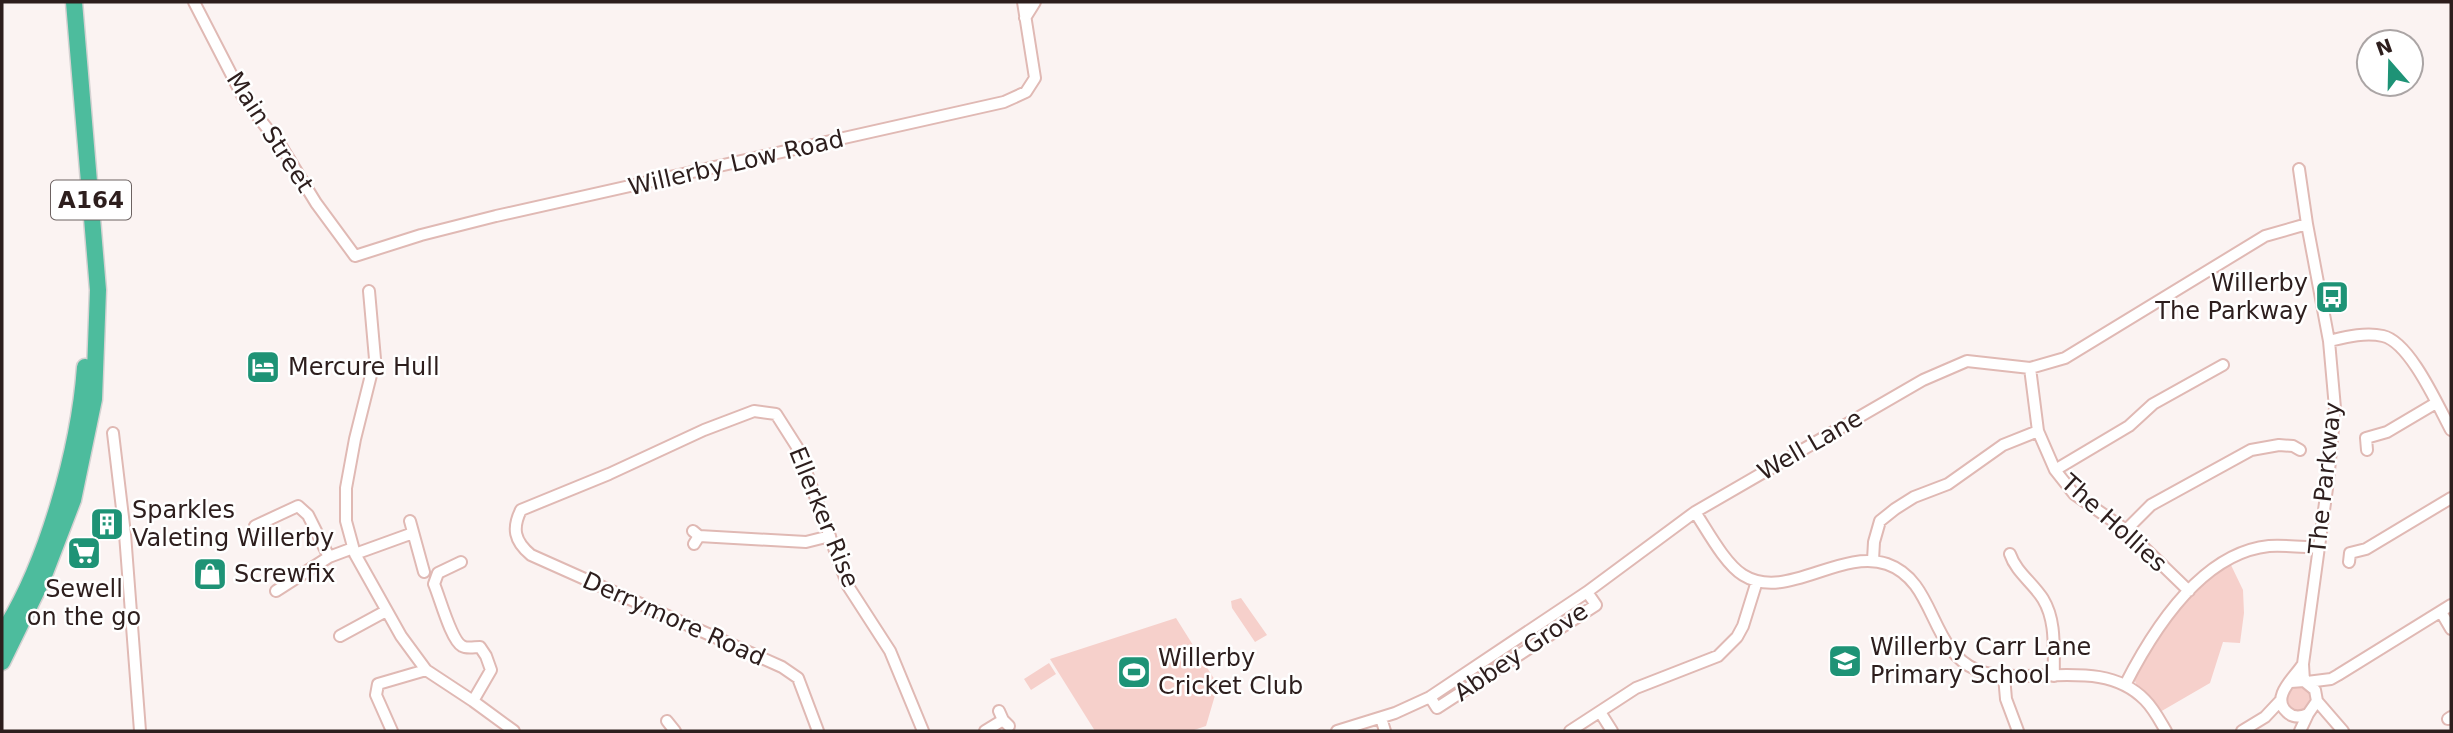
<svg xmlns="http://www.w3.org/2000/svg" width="2453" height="733" viewBox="0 0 2453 733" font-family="'DejaVu Sans',sans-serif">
<rect width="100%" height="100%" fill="#fbf3f2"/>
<path fill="#f6d0cb" d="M 2230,563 L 2243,590 L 2244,613 L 2240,643 L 2223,642 L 2210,683 L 2160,712 L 2137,687 L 2134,678 C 2164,625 2179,599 2230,563 Z
M 1241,598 L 1267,635 L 1255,642 L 1232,608 L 1231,601 Z
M 1176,618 L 1218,685 L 1206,726 L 1191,731 L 1095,731 L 1050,659 Z
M 1049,663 L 1056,674 L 1031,690 L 1024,679 Z
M2287 699a12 12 0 1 1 24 0a12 12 0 1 1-24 0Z"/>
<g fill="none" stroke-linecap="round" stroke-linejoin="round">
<g stroke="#e0b9b4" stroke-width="14">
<path id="minor" d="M 194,2 L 244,99 L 281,146 L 316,203 L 355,256 L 421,235 L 496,216 L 1004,102 L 1026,92 L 1035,78 L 1023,2
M 1025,18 L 1035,2
M 2299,169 L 2307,224 L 2329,341 L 2335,408 L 2328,481 L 2303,664 L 2304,681
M 369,291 L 375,359 L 355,439 L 346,488 L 346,521 L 355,554 L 401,636 L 426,670 L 473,701 L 514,731
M 2329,341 C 2346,337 2365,332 2383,336 C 2410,342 2438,406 2451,430
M 2030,368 L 2038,431 L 2055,470 L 2074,494 L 2126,530 L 2189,591
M 113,433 L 125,534 L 140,731
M 2367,450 L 2366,438 L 2387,432 L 2436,403
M 2055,470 L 2129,426 L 2153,404 L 2223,365
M 1695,512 C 1707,530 1725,564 1743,575 C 1786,602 1840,548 1887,564 C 1936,581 1929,650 1977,670 C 1992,676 2009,676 2024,676 C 2066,676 2113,667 2145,700 C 2154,709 2160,721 2166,731
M 410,521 L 424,572
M 255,526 L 298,506 L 308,515 L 329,557
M 2126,530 L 2151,505 L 2251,450 L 2279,445 L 2293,446 L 2300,450
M 693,531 L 699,536 L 694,544
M 699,536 L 806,542 L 830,536
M 355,554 L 413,533
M 2010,554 C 2016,572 2033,583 2043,599 C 2057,622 2053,651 2054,676
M 1873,560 L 1874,542 L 1880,521 L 1895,509 L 1914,497 L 1948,484 L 2003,445 L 2038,431
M 461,562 L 438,573 L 434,584 C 440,598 451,640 462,646 C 467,649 474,647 480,647 L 486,656 L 491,670 L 473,701
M 2349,562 L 2350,553 L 2366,549 L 2451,498
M 276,591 L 329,557 L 353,548
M 2441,612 L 2451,629
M 340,636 L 386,611
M 2004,676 L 2006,699 L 2018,731
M 2291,682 L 2304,681 L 2315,690 L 2317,701 L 2308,714 C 2301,717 2293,718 2287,712 C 2270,697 2295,677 2303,664
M 2307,682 L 2331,679 L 2338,675 L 2451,605
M 2125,685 C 2153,630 2201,553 2269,546 C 2286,545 2302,547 2319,548
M 1430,697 L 1437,708 L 1596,605 L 1587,592
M 2317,701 L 2343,731
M 999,711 L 1003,720 L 1009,726
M 1600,712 L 1612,731
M 1381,718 L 1385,731
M 2448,719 L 2451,717
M 667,721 L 675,731
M 392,731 L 376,695 L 378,684 L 426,670
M 818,731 L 798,678 L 782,667 L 531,555 C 514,541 512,528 521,510 L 609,474 L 704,430 L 754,411 L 776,414 L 797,447 L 848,586 L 890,651 L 923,731
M 985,731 L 1003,720
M 1337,731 L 1395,713 L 1430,697 L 1587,592 L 1695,512 L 1923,380 L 1967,361 L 2030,368 L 2065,358 L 2265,236 L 2307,224
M 1570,731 L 1636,688 L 1718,656 L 1737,637 L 1743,626 L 1757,581
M 2242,731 L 2265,717 L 2281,700
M 2300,731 L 2308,714"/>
</g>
<g stroke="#d5d2d2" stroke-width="19">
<path id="highway" d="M 2,634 C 47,565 79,449 85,367
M 2,662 L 43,578 L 73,500 L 94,399 L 98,290 L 74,2"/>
</g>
<use href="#minor" stroke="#fff" stroke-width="10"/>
<use href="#highway" stroke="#4dbc9d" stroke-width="16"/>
</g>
<defs>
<g id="bus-square" transform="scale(1.75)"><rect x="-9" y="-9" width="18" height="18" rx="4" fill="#1e9376" stroke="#fff"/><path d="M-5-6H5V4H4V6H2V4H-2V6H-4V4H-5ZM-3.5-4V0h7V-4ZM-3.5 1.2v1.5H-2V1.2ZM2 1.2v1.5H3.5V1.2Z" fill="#fff"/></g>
<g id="hotel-square" transform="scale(1.75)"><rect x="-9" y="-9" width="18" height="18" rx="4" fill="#1e9376" stroke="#fff"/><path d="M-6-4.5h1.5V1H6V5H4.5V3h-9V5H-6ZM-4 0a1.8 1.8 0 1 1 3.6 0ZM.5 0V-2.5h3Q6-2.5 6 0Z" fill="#fff"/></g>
<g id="building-square" transform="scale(1.75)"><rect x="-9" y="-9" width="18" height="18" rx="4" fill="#1e9376" stroke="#fff"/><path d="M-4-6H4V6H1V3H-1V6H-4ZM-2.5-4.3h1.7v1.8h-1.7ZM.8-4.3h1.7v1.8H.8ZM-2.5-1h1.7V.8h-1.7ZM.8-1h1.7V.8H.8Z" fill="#fff"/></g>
<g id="supermarket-square" transform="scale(1.75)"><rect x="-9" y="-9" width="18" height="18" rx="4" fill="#1e9376" stroke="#fff"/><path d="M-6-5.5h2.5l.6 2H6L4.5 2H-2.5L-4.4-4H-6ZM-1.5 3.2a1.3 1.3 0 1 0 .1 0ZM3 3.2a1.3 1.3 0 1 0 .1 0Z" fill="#fff"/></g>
<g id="shop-square" transform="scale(1.75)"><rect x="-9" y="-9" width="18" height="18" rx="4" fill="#1e9376" stroke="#fff"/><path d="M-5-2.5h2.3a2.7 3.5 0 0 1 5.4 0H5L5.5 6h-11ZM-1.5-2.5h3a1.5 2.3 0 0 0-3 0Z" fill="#fff"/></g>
<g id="school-square" transform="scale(1.75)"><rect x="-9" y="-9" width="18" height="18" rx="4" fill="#1e9376" stroke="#fff"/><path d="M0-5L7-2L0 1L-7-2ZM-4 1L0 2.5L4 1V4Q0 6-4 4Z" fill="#fff"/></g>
<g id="stadium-square" transform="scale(1.75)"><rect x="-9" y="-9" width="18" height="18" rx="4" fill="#1e9376" stroke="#fff"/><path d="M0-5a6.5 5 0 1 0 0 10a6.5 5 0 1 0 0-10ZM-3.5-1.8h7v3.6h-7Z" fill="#fff"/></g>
</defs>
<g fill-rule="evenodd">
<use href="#bus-square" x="2332" y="297"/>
<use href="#hotel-square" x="263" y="367"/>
<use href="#building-square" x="107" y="524"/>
<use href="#supermarket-square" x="84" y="553"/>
<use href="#shop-square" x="210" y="574"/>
<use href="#school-square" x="1845" y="661"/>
<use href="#stadium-square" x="1134" y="672"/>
</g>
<g text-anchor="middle" stroke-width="5" stroke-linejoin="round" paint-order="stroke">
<rect fill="#fff" stroke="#6c6261" stroke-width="2" x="51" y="180.5" width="80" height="39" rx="5"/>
<g font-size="23" font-weight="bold" fill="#2d1e1d">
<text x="91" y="208">A164</text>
</g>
<g font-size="24" fill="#2d1e1d" stroke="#fff">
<text transform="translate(270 132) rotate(57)" y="8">Main Street</text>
<text transform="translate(736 163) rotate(-13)" y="8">Willerby Low Road</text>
<text transform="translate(1810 445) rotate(-30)" y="8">Well Lane</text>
<text transform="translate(2325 478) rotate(-84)" y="8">The Parkway</text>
<text transform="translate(824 517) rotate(68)" y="8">Ellerker Rise</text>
<text transform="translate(2114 523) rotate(42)" y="8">The Hollies</text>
<text transform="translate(674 619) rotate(24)" y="8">Derrymore Road</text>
<text transform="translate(1521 652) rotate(-34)" y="8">Abbey Grove</text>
</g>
<g font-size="24" fill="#2d1e1d" stroke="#fff" text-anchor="start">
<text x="2308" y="291" text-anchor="end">Willerby<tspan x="2308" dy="28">The Parkway</tspan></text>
<text x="288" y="375">Mercure Hull</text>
<text x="132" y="518">Sparkles<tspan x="132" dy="28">Valeting Willerby</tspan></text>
<text x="234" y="582">Screwfix</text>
<text x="84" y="597" text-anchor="middle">Sewell<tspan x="84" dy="28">on the go</tspan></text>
<text x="1870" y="655">Willerby Carr Lane<tspan x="1870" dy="28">Primary School</tspan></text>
<text x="1158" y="666">Willerby<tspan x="1158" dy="28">Cricket Club</tspan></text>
</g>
</g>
<rect width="2453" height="733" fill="none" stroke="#2d1e1d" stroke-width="7"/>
<g transform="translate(2390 63) rotate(340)"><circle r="33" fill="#ffffff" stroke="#aba5a5" stroke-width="2"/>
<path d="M0-5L12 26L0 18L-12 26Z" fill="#1e9376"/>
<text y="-10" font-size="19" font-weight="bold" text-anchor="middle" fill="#2d1e1d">N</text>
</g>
</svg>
